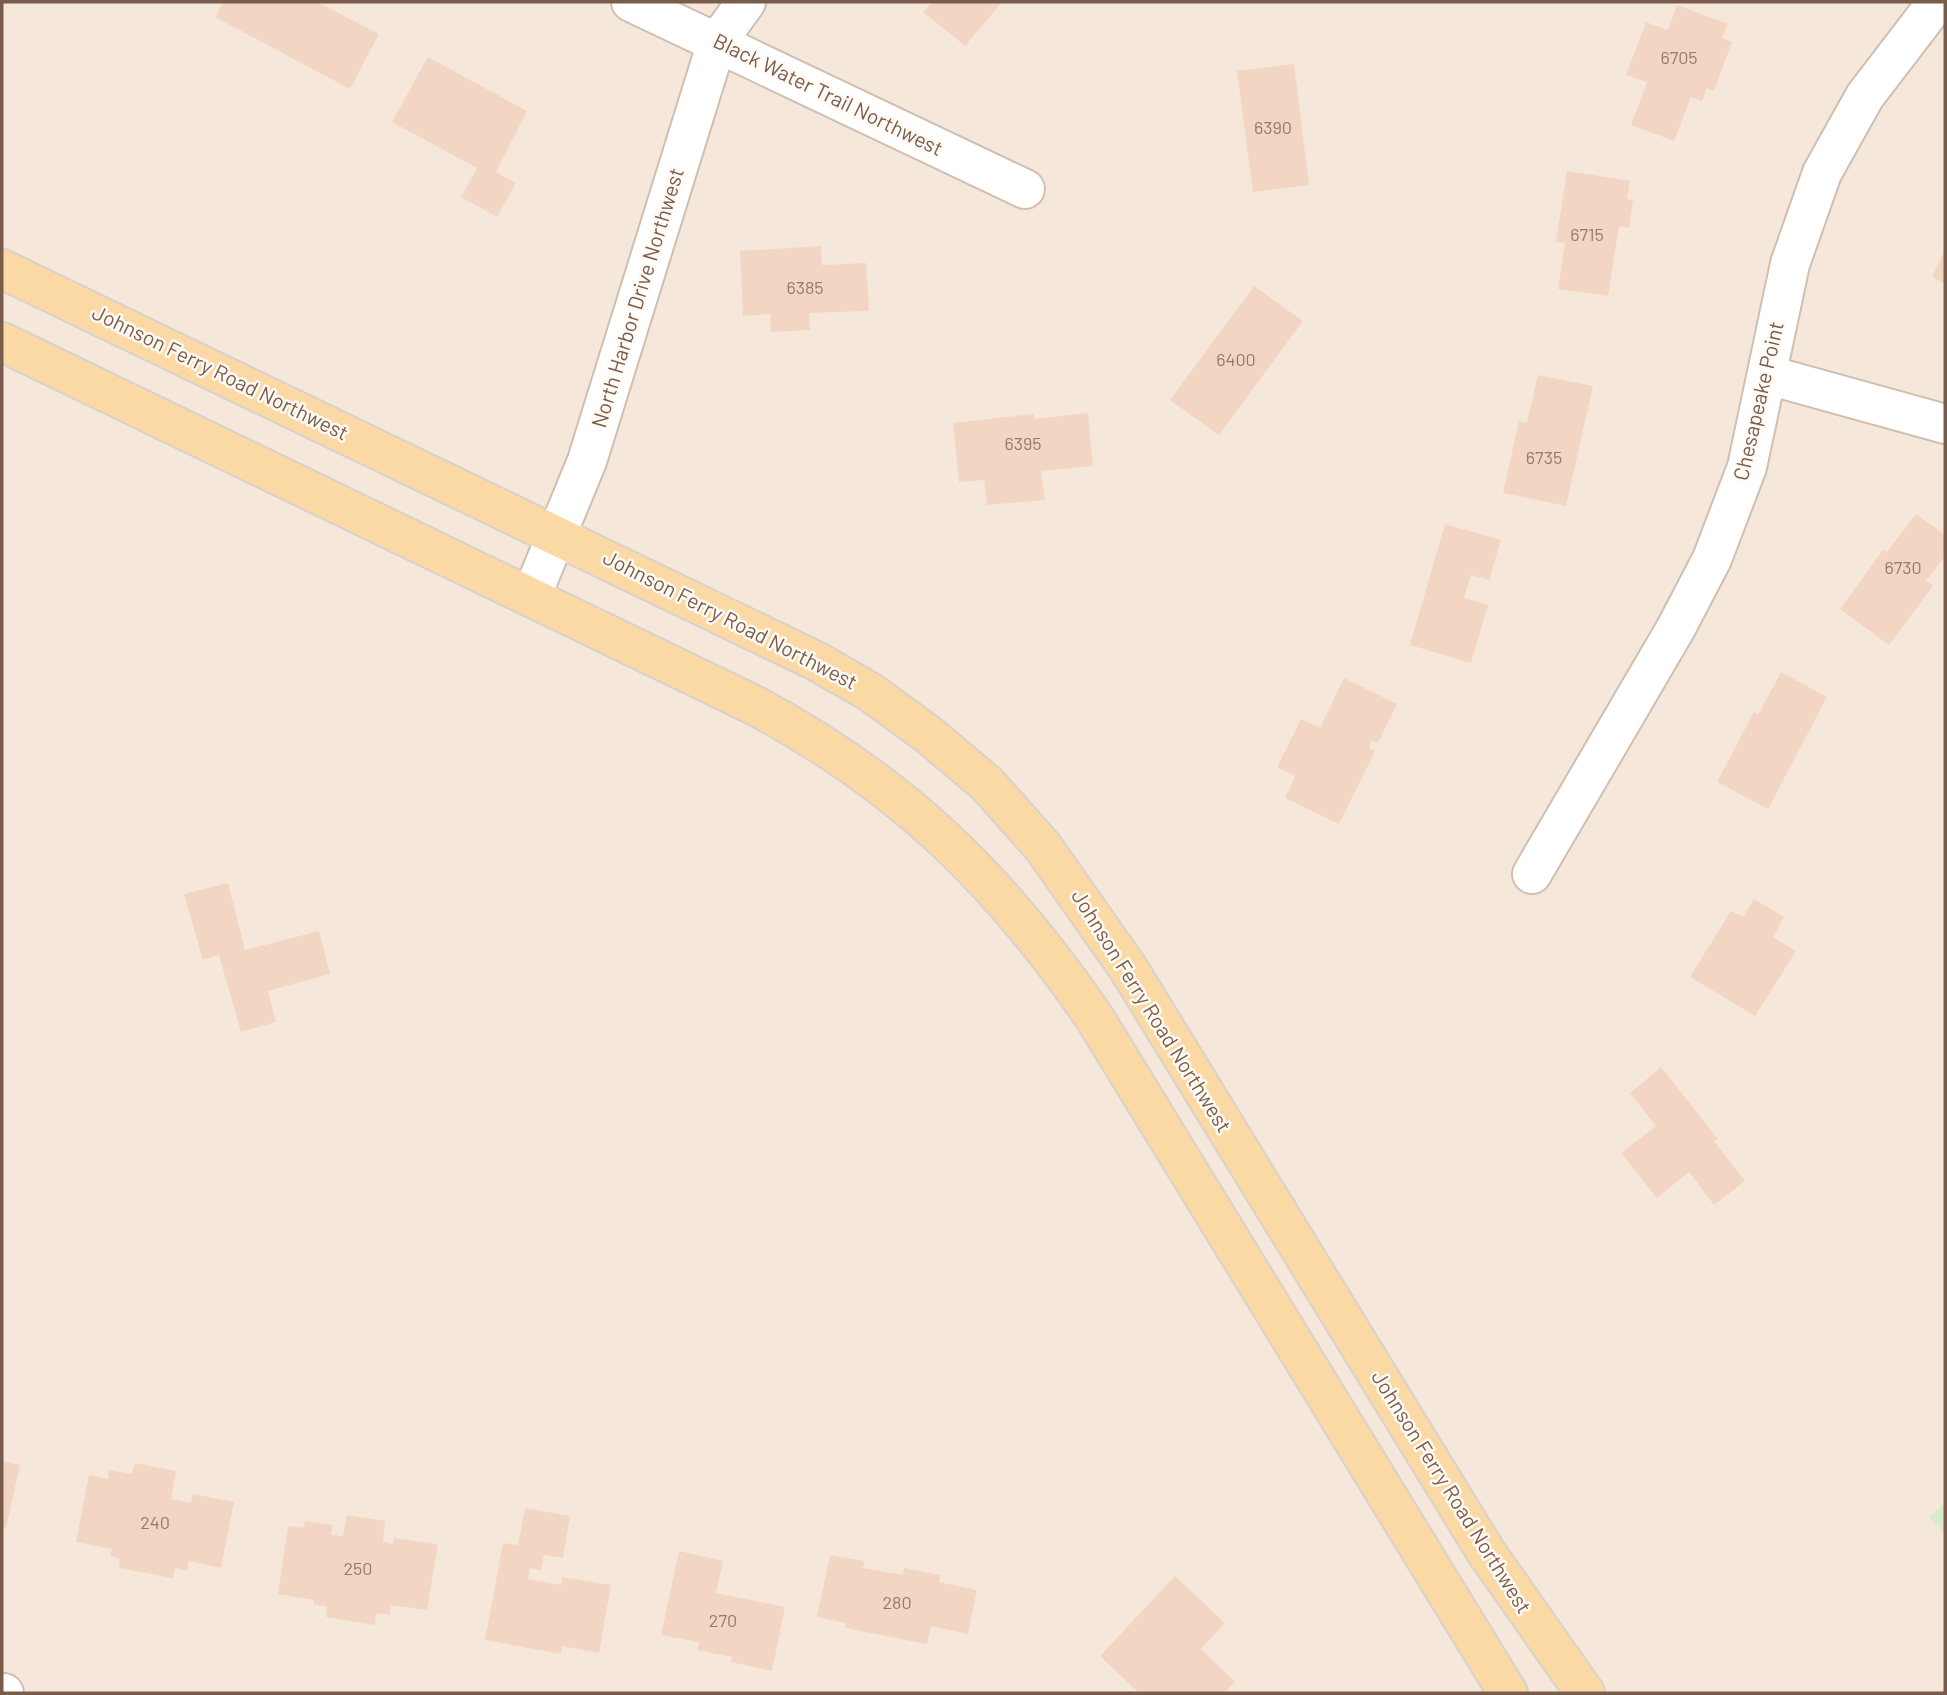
<svg xmlns="http://www.w3.org/2000/svg" width="1947" height="1695" viewBox="0 0 1947 1695" font-family="Barlow,sans-serif">
<rect width="100%" height="100%" fill="#fdf6ec"/>
<path fill="#f5e8da" d="M 2,2 L 1945,2 L 1945,1693 L 2,1693 Z"/>
<path fill="#d8ecc9" d="M 1945,1502 L 1945,1534 L 1929,1517 Z"/>
<path fill="#f3d5c3" d="M 223,2 L 317,2 L 379,34 L 350,89 L 215,17 Z
M 932,2 L 1002,2 L 965,46 L 923,12 Z
M 1677,5 L 1728,24 L 1722,38 L 1732,42 L 1714,91 L 1707,88 L 1702,101 L 1691,97 L 1674,141 L 1631,125 L 1647,82 L 1626,75 L 1646,22 L 1668,30 Z
M 428,57 L 527,111 L 496,172 L 516,183 L 497,217 L 461,197 L 477,168 L 392,122 Z
M 1294,64 L 1309,185 L 1253,192 L 1237,71 Z
M 1567,171 L 1630,181 L 1627,199 L 1633,200 L 1629,228 L 1619,226 L 1608,296 L 1558,289 L 1565,243 L 1556,242 Z
M 821,246 L 822,265 L 866,263 L 869,311 L 809,313 L 810,330 L 771,332 L 770,314 L 743,316 L 740,251 Z
M 1945,250 L 1945,284 L 1932,277 Z
M 1254,286 L 1303,321 L 1219,435 L 1170,400 Z
M 1538,375 L 1593,386 L 1566,506 L 1503,493 L 1519,421 L 1527,423 Z
M 1088,413 L 1093,466 L 1041,471 L 1045,500 L 987,505 L 984,480 L 959,482 L 953,423 L 1033,414 L 1035,419 Z
M 1916,514 L 1945,535 L 1945,556 L 1926,581 L 1933,586 L 1889,645 L 1840,609 L 1883,550 L 1887,552 Z
M 1445,524 L 1501,540 L 1489,580 L 1471,575 L 1464,598 L 1488,605 L 1471,663 L 1410,645 Z
M 1781,672 L 1827,697 L 1768,809 L 1717,782 L 1754,712 L 1758,715 Z
M 1344,678 L 1397,704 L 1378,743 L 1372,740 L 1369,748 L 1375,751 L 1339,824 L 1285,798 L 1295,776 L 1277,767 L 1301,719 L 1320,728 Z
M 228,883 L 245,950 L 319,931 L 330,974 L 268,991 L 276,1022 L 241,1032 L 219,955 L 203,960 L 184,894 Z
M 1754,899 L 1784,917 L 1773,937 L 1796,951 L 1755,1016 L 1690,977 L 1731,911 L 1743,917 Z
M 1661,1067 L 1718,1139 L 1714,1141 L 1745,1181 L 1714,1205 L 1689,1172 L 1657,1198 L 1621,1153 L 1656,1126 L 1630,1093 Z
M 2,1461 L 20,1465 L 6,1528 L 2,1527 Z
M 135,1463 L 176,1471 L 171,1499 L 191,1503 L 193,1494 L 234,1502 L 221,1568 L 189,1561 L 187,1571 L 175,1568 L 173,1578 L 119,1568 L 120,1559 L 110,1556 L 112,1549 L 76,1542 L 89,1475 L 108,1479 L 109,1470 L 132,1474 Z
M 525,1508 L 570,1516 L 563,1558 L 544,1555 L 541,1570 L 530,1568 L 528,1579 L 561,1585 L 562,1577 L 611,1585 L 599,1653 L 562,1646 L 561,1654 L 485,1640 L 503,1543 L 518,1545 Z
M 347,1515 L 385,1521 L 383,1542 L 393,1544 L 394,1538 L 438,1544 L 427,1610 L 391,1605 L 390,1615 L 376,1613 L 375,1625 L 326,1617 L 327,1606 L 314,1605 L 314,1600 L 278,1594 L 288,1526 L 304,1528 L 305,1521 L 333,1525 L 331,1535 L 343,1536 Z
M 679,1551 L 723,1561 L 716,1593 L 785,1607 L 772,1671 L 731,1662 L 732,1657 L 697,1650 L 699,1642 L 661,1635 Z
M 830,1555 L 864,1561 L 863,1568 L 903,1575 L 904,1568 L 940,1575 L 939,1582 L 977,1590 L 968,1634 L 931,1626 L 927,1644 L 845,1628 L 846,1623 L 817,1617 Z
M 1175,1576 L 1225,1623 L 1201,1649 L 1235,1682 L 1224,1693 L 1139,1693 L 1100,1656 Z"/>
<g fill="none" stroke-linecap="round" stroke-linejoin="round">
<g stroke="#d1beb0" stroke-width="42">
<path id="minor" d="M 631,2 L 1025,189
M 1768,375 L 1945,424
M 531,597 L 587,461 L 717,42 L 746,2
M 1532,874 L 1676,628 L 1712,559 L 1747,467 L 1790,264 L 1822,173 L 1865,96 L 1937,2
M 2,1693 L 4,1693"/>
</g>
<g stroke="#dad1cd" stroke-width="42">
<path id="primary" d="M 2,269 L 816,661 L 870,692 L 929,735 L 987,784 L 1043,847 L 1128,968 L 1486,1552 L 1585,1693
M 2,342 L 756,706 C 904,786 999,879 1094,1017 L 1508,1693"/>
</g>
<use href="#minor" stroke="#fff" stroke-width="38"/>
<use href="#primary" stroke="#fbd9a5" stroke-width="38"/>
</g>
<g text-anchor="middle" stroke-width="5" stroke-linejoin="round" paint-order="stroke">
<g font-size="18" fill="#987a6a">
<text x="1679" y="64">6705</text>
<text x="1273" y="134">6390</text>
<text x="1587" y="241">6715</text>
<text x="805" y="294">6385</text>
<text x="1236" y="366">6400</text>
<text x="1023" y="450">6395</text>
<text x="1544" y="464">6735</text>
<text x="1903" y="574">6730</text>
<text x="155" y="1529">240</text>
<text x="358" y="1575">250</text>
<text x="897" y="1609">280</text>
<text x="723" y="1627">270</text>
</g>
<g font-size="21" fill="#7a5c4d" stroke="#fffaf3">
<text transform="translate(828 95) rotate(26)" y="7">Black Water Trail Northwest</text>
<text transform="translate(638 298) rotate(-73)" y="7">North Harbor Drive Northwest</text>
<text transform="translate(220 373) rotate(26)" y="7">Johnson Ferry Road Northwest</text>
<text transform="translate(1759 401) rotate(-77)" y="7">Chesapeake Point</text>
<text transform="translate(730 620) rotate(27)" y="7">Johnson Ferry Road Northwest</text>
<text transform="translate(1151 1011) rotate(58)" y="7">Johnson Ferry Road Northwest</text>
<text transform="translate(1451 1492) rotate(58)" y="7">Johnson Ferry Road Northwest</text>
</g>
</g>
<rect width="1947" height="1695" fill="none" stroke="#7a5c4d" stroke-width="7"/>
</svg>
